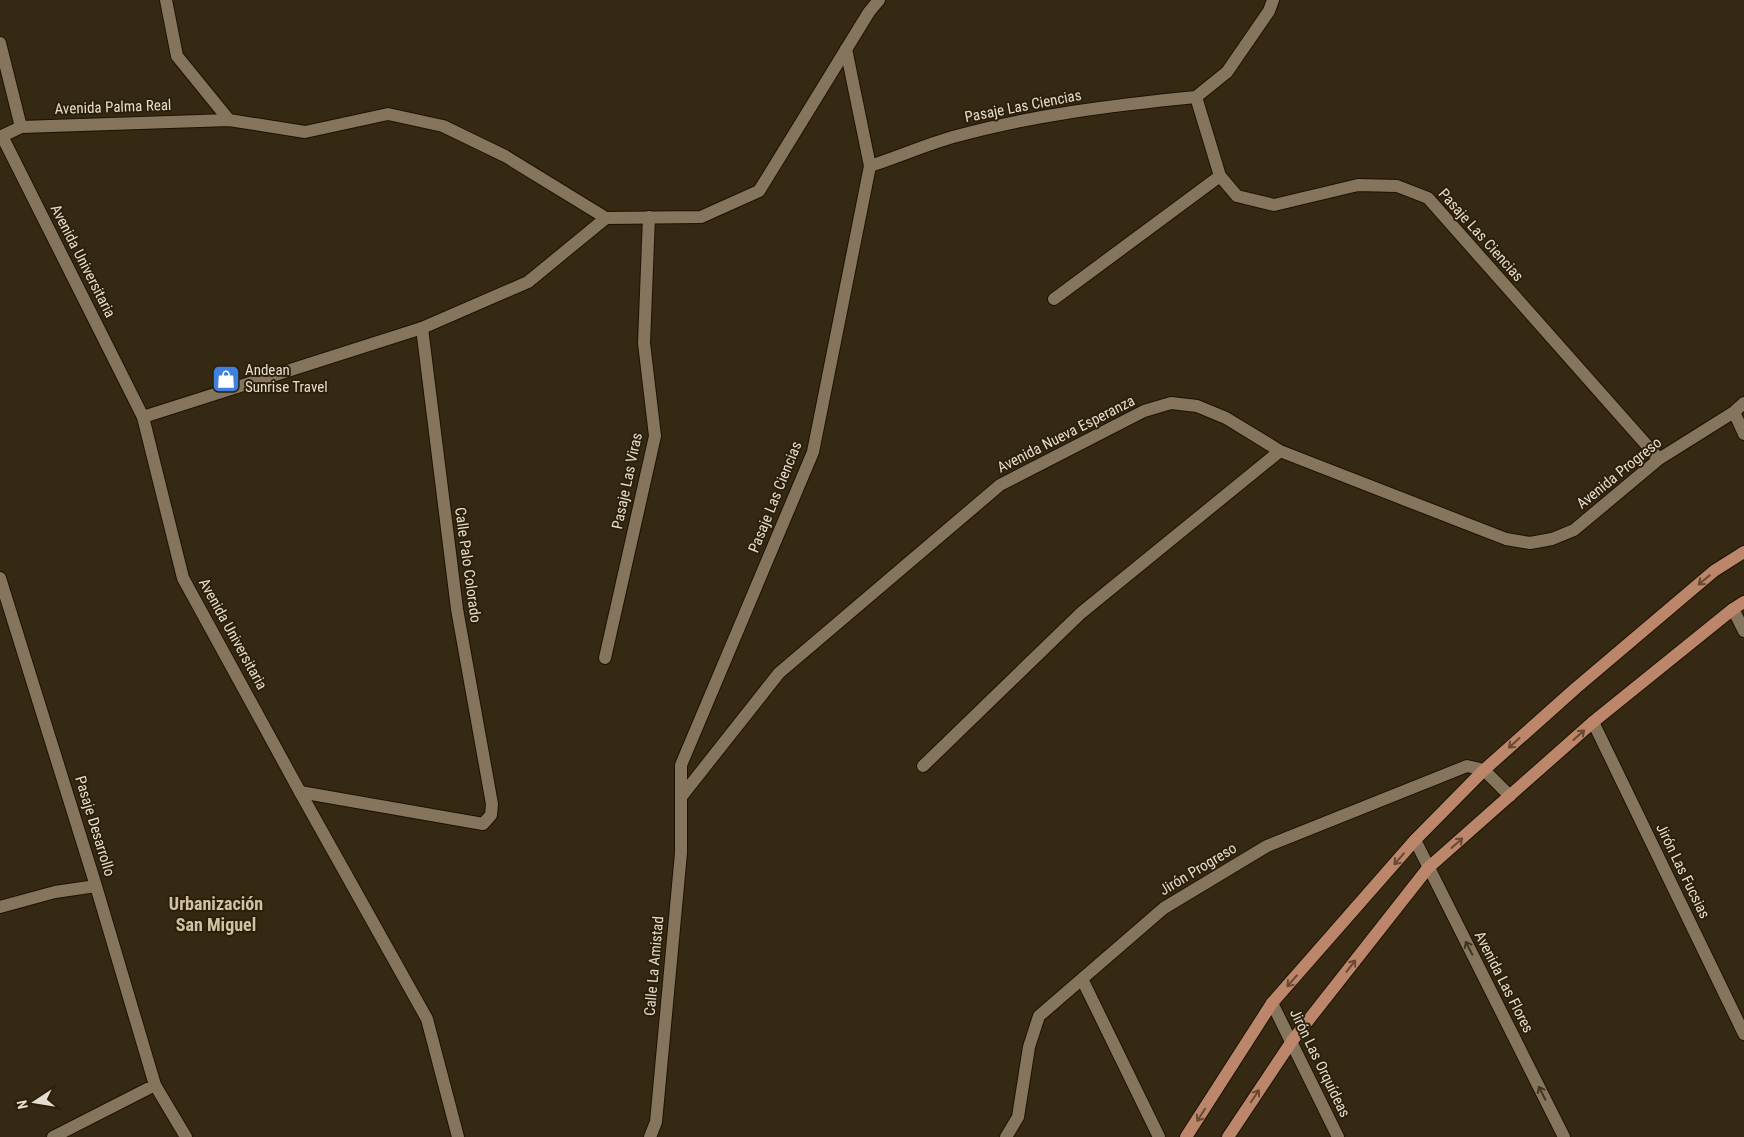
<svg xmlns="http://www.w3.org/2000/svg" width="1744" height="1137" viewBox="0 0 1744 1137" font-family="'Roboto Condensed',sans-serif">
<rect width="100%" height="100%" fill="#362913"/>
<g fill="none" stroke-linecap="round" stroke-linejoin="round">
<g stroke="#1e1200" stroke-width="14">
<path id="lane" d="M 0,43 L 21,127
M 1054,299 L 1220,176
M 605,658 L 655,436 L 644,343 L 649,217
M 300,792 L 483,824 L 491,815 L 492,804 L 457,609 L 422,328
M 155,1085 L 186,1137"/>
</g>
<g stroke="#1e1200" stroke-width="14">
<path id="street" d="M 846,49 L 870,166
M 1196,97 L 1227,72 L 1269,11 L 1273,0
M 1734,412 L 1744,434
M 143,417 L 422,328 L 528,282 L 606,218
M 0,578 L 96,886 L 155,1085 L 53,1137
M 1733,609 L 1744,631
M 1593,722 L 1744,1034
M 923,766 L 1081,613 L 1280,451
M 681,797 L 779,673 L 1000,485 L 1144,411 L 1171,403 L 1197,406 L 1226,418 L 1280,451 L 1506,539 L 1530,543 L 1552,539 L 1574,530 L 1659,459 L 1734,412 L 1744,403
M 0,907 L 55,892 L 96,886
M 1082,979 L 1159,1137
M 1272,1003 L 1338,1137
M 650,1137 L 656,1122 L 681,853 L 681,765 L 813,452 L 870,166 C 898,157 925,145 953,137 C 1032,115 1114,105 1196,97 L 1220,176 L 1237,196 L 1274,205 L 1358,185 L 1397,186 L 1428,198 L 1659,459
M 1006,1137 L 1018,1117 L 1029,1047 L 1039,1016 L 1164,908 L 1267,846 L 1467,766 L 1484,770 L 1510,796"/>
</g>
<g stroke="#1e1200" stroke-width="14">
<path id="secondary" d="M 166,0 L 177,56 L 229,120 L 305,132 L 388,114 L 443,126 L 505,156 L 606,218 L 701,217 L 759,191 L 869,12 L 879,0
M 2,136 L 143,417 L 183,578 L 300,792 L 427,1019 L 458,1137
M 0,137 L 21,127 L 229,120
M 1415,840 L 1564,1137"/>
</g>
<g stroke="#1e1200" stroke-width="14">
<path id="primary" d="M 1186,1137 L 1272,1003 L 1415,840 L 1484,770 L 1576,688 L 1714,571 L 1744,552
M 1228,1137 L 1292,1041 L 1428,868 L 1593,722 L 1733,609 L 1744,602"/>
</g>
<use href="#lane" stroke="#84755c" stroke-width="12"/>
<use href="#street" stroke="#84755c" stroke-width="12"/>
<use href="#secondary" stroke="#84755c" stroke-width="12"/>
<use href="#primary" stroke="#bc866a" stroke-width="12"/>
</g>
<defs><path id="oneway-shaft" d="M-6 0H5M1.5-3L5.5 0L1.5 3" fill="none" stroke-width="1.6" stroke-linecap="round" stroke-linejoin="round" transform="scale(1.25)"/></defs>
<g stroke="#664930">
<use href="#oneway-shaft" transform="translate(1704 580) rotate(140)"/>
<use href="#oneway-shaft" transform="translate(1579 735) rotate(-42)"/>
<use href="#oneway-shaft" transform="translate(1514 743) rotate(138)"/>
<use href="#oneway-shaft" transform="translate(1457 843) rotate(-41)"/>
<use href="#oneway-shaft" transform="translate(1399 859) rotate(131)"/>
<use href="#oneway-shaft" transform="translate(1351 966) rotate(-52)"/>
<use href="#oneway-shaft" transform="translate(1292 981) rotate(131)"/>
<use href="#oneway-shaft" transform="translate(1255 1096) rotate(-56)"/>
<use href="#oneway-shaft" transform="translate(1201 1115) rotate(123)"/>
</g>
<g stroke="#42351e">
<use href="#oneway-shaft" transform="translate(1469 948) rotate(-117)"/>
<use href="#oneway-shaft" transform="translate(1542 1093) rotate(-117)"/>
</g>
<defs>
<g id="shop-square" transform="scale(1.4375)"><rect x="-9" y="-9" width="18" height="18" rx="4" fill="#3f7fe0" stroke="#2c2009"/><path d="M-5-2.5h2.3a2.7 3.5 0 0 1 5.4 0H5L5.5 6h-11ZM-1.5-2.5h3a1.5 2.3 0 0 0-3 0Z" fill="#fff"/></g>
</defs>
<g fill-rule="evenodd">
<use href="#shop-square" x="226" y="379"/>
</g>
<g text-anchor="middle" stroke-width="4" stroke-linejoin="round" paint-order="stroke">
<g font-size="15" fill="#e6ddd0" stroke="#2c2009">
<text transform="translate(1023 106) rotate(-11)" y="5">Pasaje Las Ciencias</text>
<text transform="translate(113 107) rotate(-2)" y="5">Avenida Palma Real</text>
<text transform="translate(1481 235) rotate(48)" y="5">Pasaje Las Ciencias</text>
<text transform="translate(83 261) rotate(63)" y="5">Avenida Universitaria</text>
<text transform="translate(1066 434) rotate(-27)" y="5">Avenida Nueva Esperanza</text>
<text transform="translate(1619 473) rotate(-39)" y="5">Avenida Progreso</text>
<text transform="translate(627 481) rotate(-78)" y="5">Pasaje Las Viras</text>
<text transform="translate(775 497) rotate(-68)" y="5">Pasaje Las Ciencias</text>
<text transform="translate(468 565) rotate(82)" y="5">Calle Palo Colorado</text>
<text transform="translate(233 634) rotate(61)" y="5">Avenida Universitaria</text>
<text transform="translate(95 826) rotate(73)" y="5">Pasaje Desarrollo</text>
<text transform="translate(1198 869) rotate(-31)" y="5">Jirón Progreso</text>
<text transform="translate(1683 871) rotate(64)" y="5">Jirón Las Fucsias</text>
<text transform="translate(654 966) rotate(-85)" y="5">Calle La Amistad</text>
<text transform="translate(1504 982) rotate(63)" y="5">Avenida Las Flores</text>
<text transform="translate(1320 1063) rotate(64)" y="5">Jirón Las Orquídeas</text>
</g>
<g font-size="15" fill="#e6ddd0" stroke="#2c2009" text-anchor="start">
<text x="245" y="375">Andean<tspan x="245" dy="17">Sunrise Travel</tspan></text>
</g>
<g font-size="18" font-weight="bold" fill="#d1c1a6" stroke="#2c2009">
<text x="216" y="910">Urbanización<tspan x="216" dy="21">San Miguel</tspan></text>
</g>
</g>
<g transform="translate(35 1102) rotate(258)" stroke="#2c2009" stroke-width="4" paint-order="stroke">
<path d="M0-4L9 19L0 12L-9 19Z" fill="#e6ddd0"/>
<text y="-8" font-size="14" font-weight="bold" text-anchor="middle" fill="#e6ddd0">N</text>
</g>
</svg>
